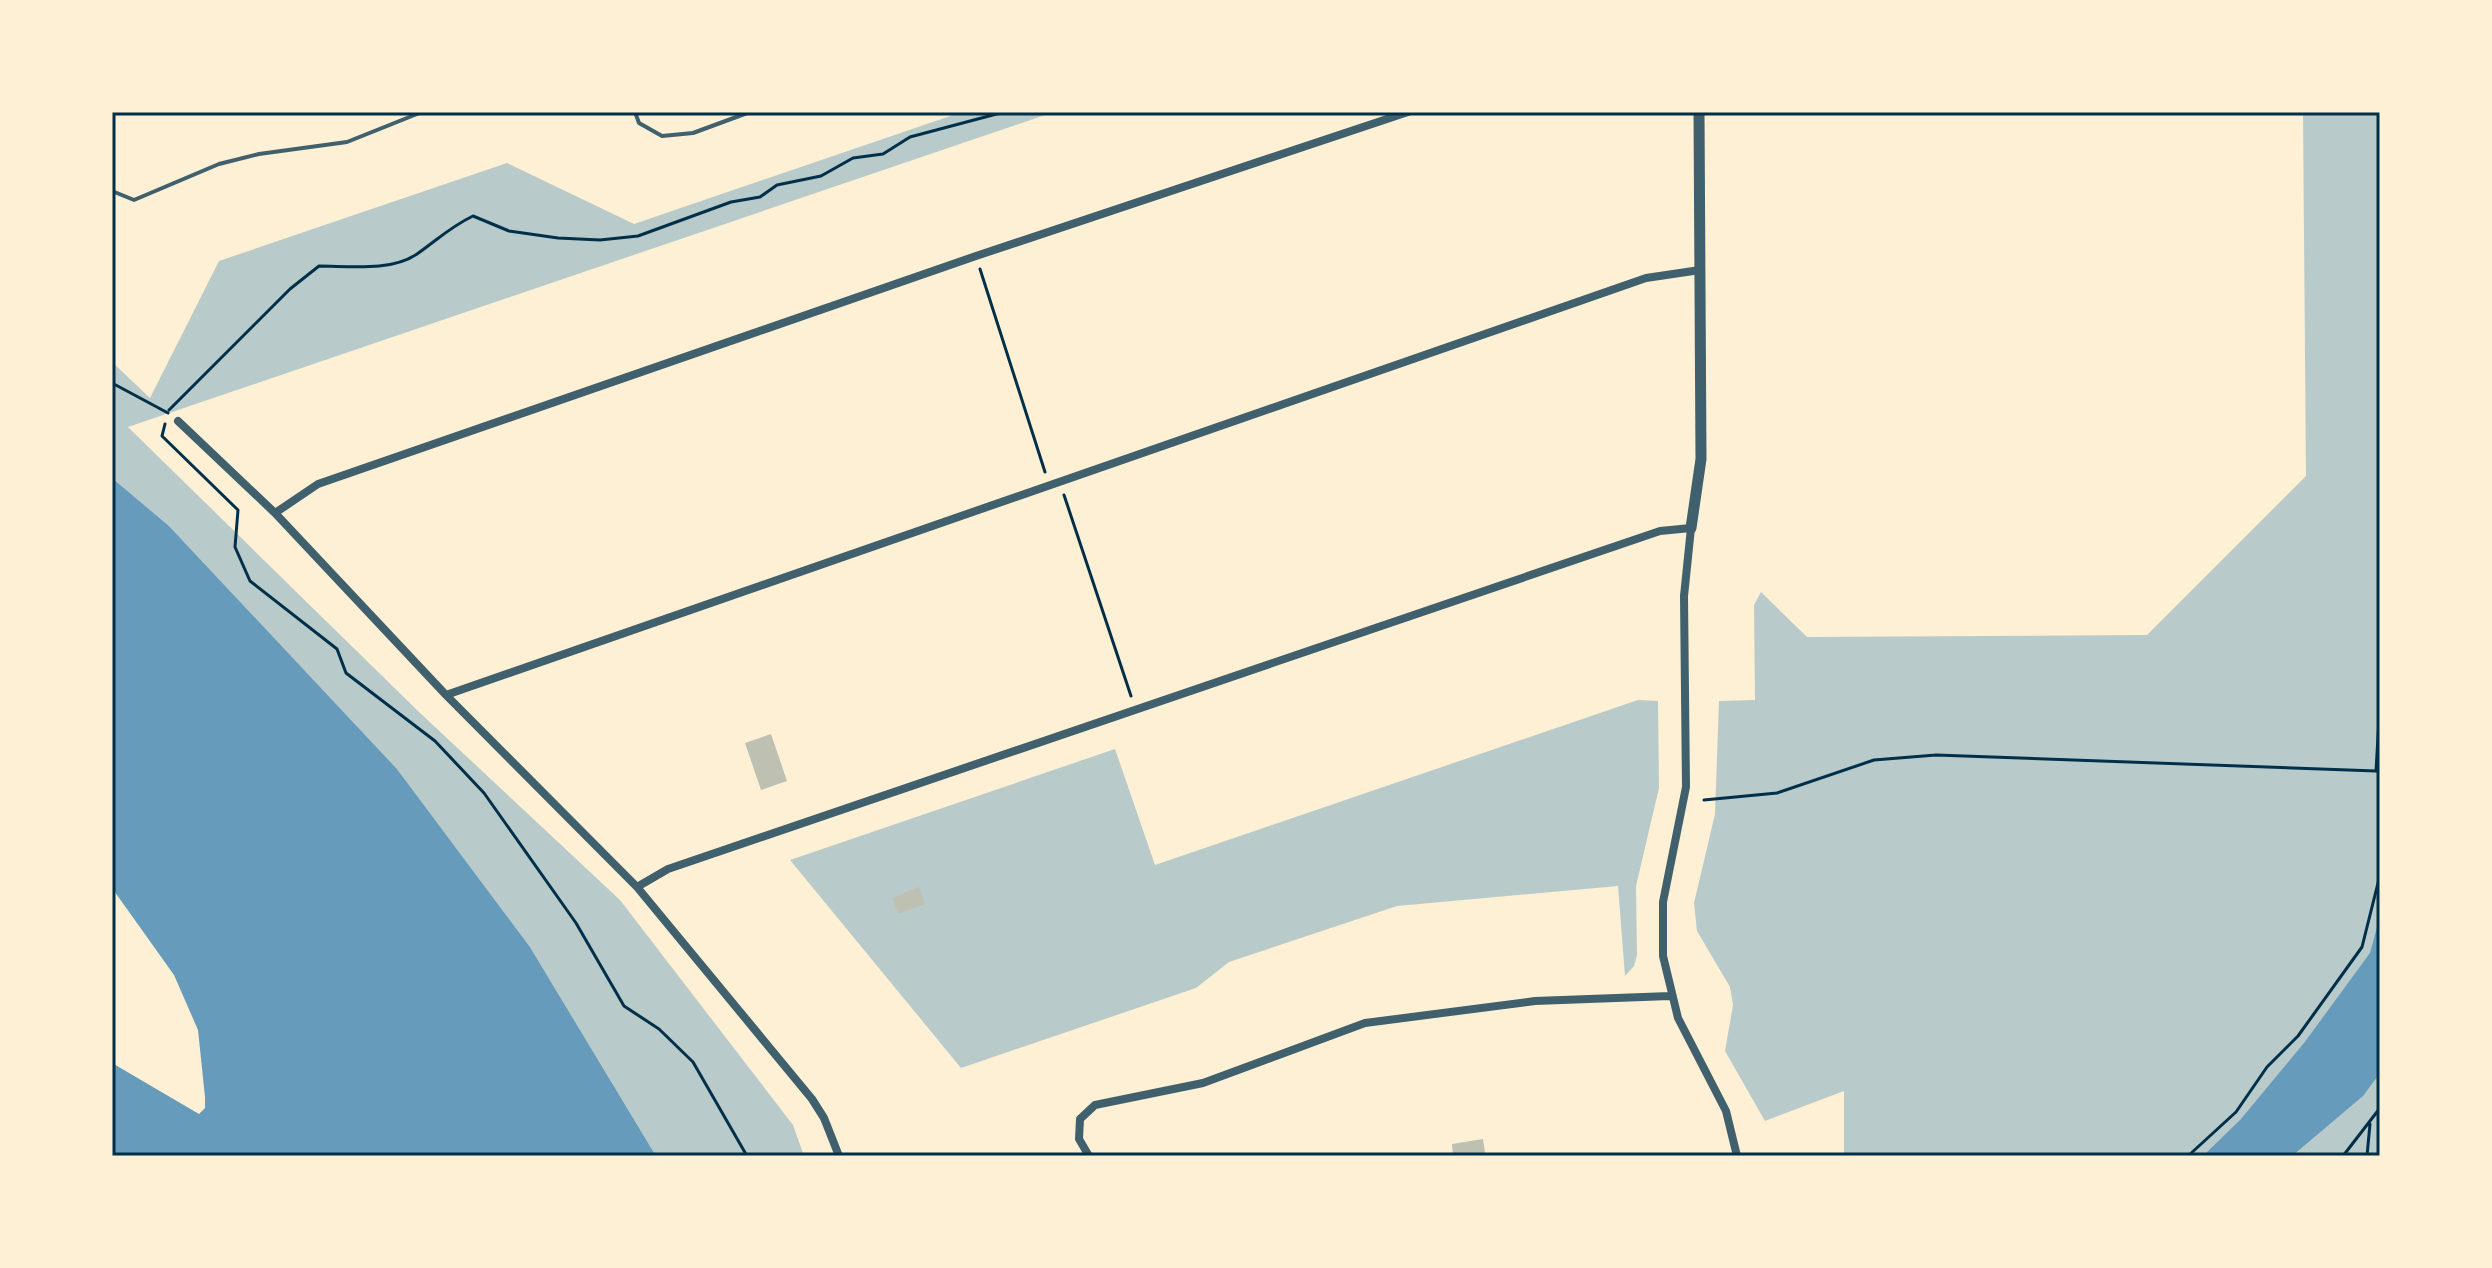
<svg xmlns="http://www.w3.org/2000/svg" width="2492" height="1268" viewBox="0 0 2492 1268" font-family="Quicksand,sans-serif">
<rect width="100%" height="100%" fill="#fdf0d5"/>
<path fill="#b9caca" d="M 962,112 L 1054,112 L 128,427 L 419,712 L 620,900 L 793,1125 L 804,1156 L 656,1156 L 530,947 L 397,769 L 169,526 L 112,478 L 112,362 L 150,398 L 219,261 L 507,163 L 634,224 Z
M 2303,112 L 2380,112 L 2380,1156 L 1844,1156 L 1844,1091 L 1765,1121 L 1725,1051 L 1733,1005 L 1730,987 L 1697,931 L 1694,903 L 1715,814 L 1719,701 L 1755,700 L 1754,605 L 1761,592 L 1807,637 L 2147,635 L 2306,476 Z
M 1638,700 L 1658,701 L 1659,788 L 1636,886 L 1637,955 L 1634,966 L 1625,976 L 1618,886 L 1397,906 L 1229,962 L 1196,988 L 961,1068 L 790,860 L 1115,749 L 1155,865 Z"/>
<path fill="#669bbc" d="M 112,478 L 169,526 L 397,769 L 530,947 L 656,1156 L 112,1156 L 112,1063 L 199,1114 L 205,1108 L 205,1097 L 198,1030 L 174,975 L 112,888 Z
M 2380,916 L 2380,1073 L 2363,1096 L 2292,1156 L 2203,1156 L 2241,1119 L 2304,1043 L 2370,953 Z"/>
<path fill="#bec0b2" d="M 771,734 L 787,781 L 761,790 L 745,743 Z
M 919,887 L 925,904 L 898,914 L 892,898 Z
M 1483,1139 L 1485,1153 L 1481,1156 L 1453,1156 L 1452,1144 Z"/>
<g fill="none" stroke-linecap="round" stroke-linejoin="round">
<path stroke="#003049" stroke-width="3" d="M 980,269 L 1045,472
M 112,383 L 168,413
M 169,410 L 290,289 L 319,266 C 348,266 391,272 417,254 C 437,240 450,227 473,216 L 509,231 L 558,238 L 600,240 L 638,236 L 731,202 L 760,197 L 777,185 L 821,176 L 853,158 L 883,154 L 910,137 L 1004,112
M 165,424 L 162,436 L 238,510 L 235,547 L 250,581 L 337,649 L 346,673 L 435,741 L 484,793 L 576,923 L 624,1006 L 659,1029 L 693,1062 L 747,1156
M 1064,495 L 1131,696
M 2380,702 L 2376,771 L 2380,772
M 1704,800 L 1777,793 L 1874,760 L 1936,755 L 2376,771
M 2188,1156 L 2236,1112 L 2267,1067 L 2298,1036 L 2362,947 L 2380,875
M 2343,1156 L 2380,1108
M 2367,1156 L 2370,1124"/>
<path stroke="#3f606c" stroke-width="4" d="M 635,112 L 639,123 L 662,136 L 693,133 L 750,112
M 112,191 L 134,200 L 219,164 L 259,154 L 347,142 L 422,112"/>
<path stroke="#3f606c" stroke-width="8" d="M 178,421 L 275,513 L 446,695 L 637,887 L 812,1099 L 824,1118 L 839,1156
M 275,513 L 318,484 L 976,256 L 1408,112
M 446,695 L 1646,278 L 1700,270
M 637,887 L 668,869 L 1660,531 L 1691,528 L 1684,596 L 1686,787 L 1663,902 L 1663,956 L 1678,1018 L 1726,1111 L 1737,1156
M 1089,1156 L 1079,1139 L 1080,1119 L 1095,1105 L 1203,1083 L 1365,1023 L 1535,1001 L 1670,996"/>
<path stroke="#3f606c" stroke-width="11" d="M 1691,528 L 1701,459 L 1699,112"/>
</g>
<rect width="2492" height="1268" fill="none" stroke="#fdf0d5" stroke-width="228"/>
<rect x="114" y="114" width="2264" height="1040" fill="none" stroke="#003049" stroke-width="3"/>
</svg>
